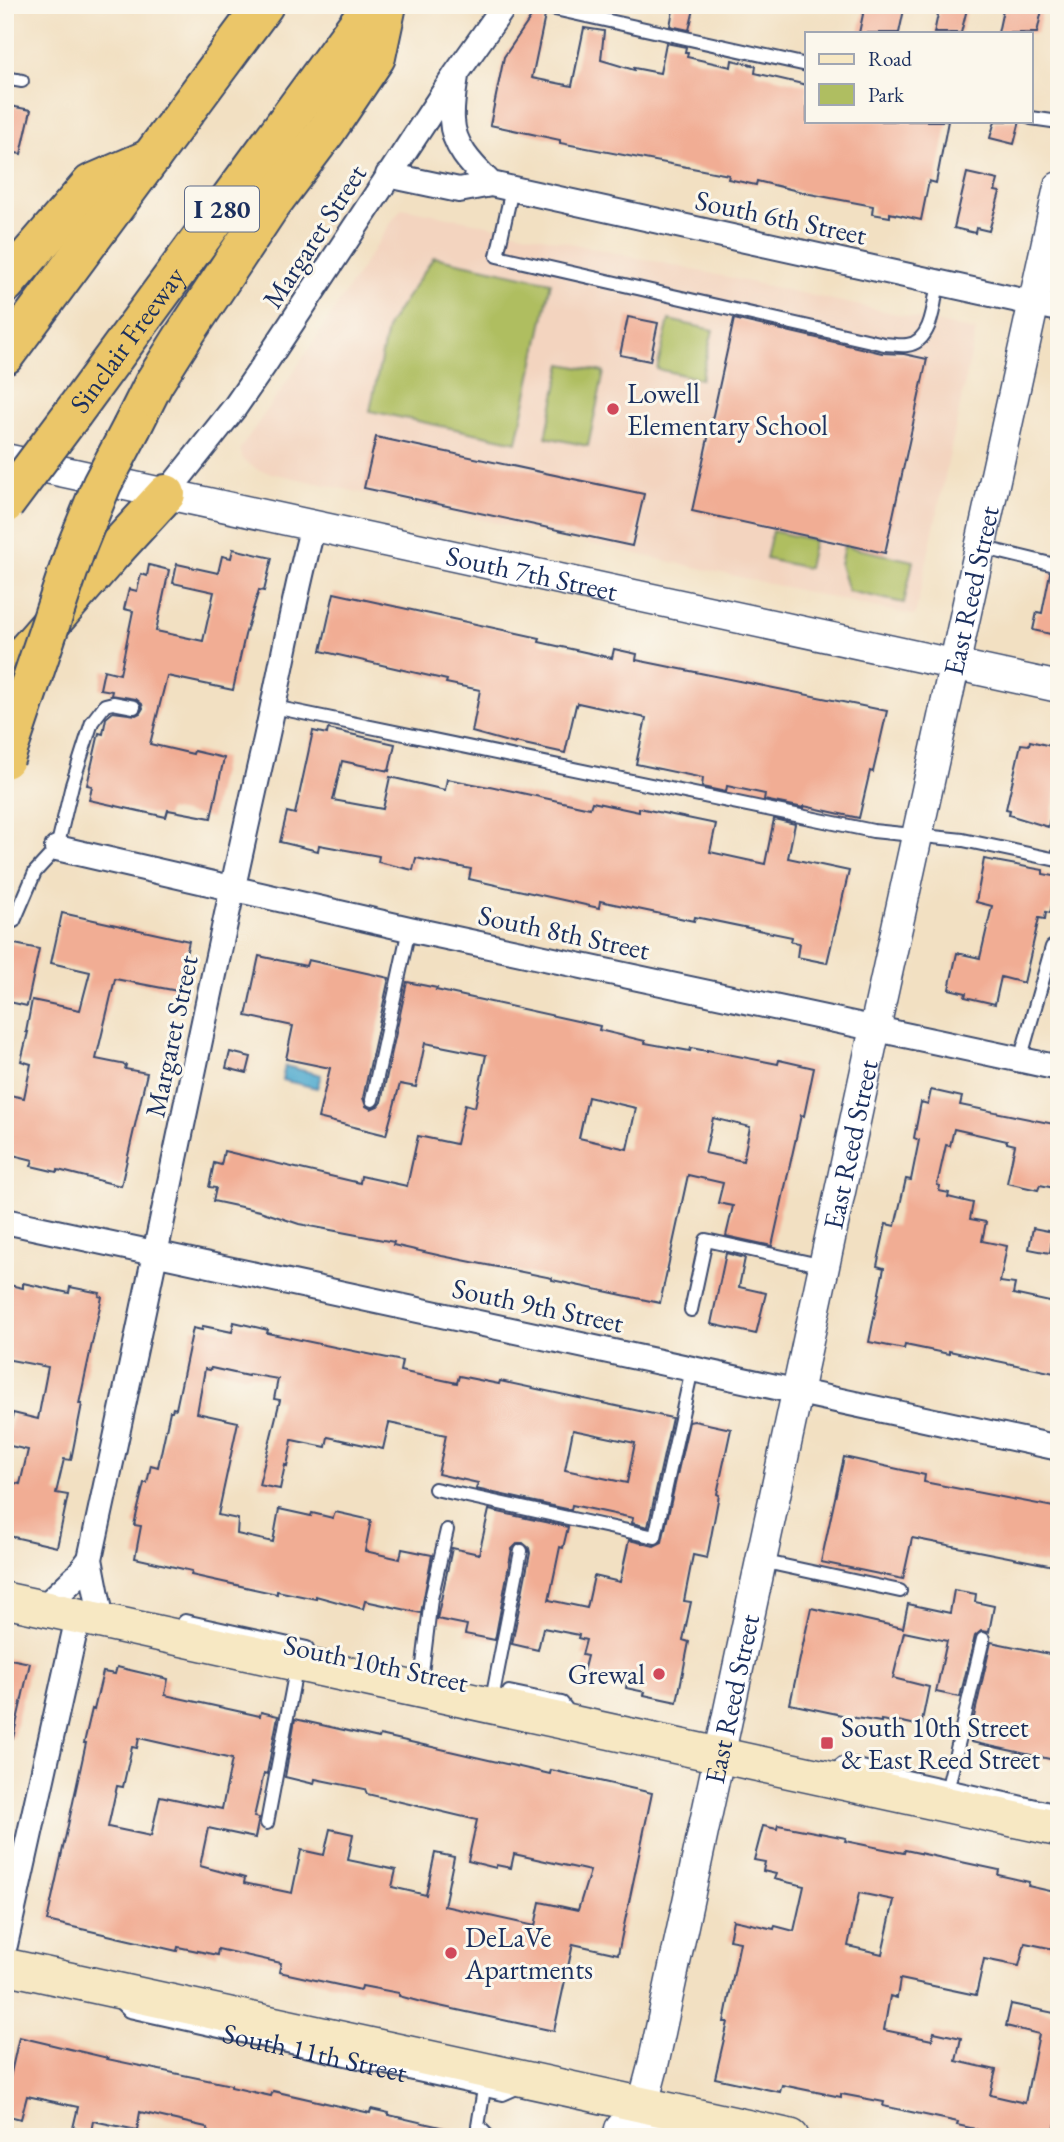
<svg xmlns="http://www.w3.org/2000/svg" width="1064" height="2142" viewBox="0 0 1064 2142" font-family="'EB Garamond',serif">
<rect width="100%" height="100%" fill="#fbf7ec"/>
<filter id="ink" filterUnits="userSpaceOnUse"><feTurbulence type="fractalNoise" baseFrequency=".0143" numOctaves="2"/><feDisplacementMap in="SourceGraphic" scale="14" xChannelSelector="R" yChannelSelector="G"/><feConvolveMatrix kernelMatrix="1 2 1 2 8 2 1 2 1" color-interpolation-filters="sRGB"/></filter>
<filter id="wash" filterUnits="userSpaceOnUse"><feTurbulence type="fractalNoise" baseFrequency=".00686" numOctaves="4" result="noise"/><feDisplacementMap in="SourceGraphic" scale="28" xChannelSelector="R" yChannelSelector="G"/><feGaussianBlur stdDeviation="1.57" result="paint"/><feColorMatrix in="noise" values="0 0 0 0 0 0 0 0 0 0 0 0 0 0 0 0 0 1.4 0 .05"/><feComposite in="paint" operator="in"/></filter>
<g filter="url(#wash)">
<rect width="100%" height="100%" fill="#f2e0c2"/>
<path fill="#f3d4bf" d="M 402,208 L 464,220 L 976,331 L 915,616 L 258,470 L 243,460 L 240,449 L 295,370 L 394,218 Z"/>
<path fill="#afbe61" stroke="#657660" stroke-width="2" d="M 434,257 L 551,282 L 517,442 L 370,411 L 388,325 Z
M 669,320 L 713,330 L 701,379 L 657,369 Z
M 562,364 L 604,372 L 588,446 L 546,437 Z
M 772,531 L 814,540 L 808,568 L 766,559 Z
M 844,546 L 913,561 L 904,603 L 848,591 L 840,565 Z"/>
<path fill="#51abcf" stroke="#366d96" stroke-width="2" d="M 285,1066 L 321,1075 L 317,1088 L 282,1080 Z"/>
<g id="blocks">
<path fill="#f1ad94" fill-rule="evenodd" d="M 674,5 L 695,5 L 689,30 L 670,26 Z
M 865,5 L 905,5 L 899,33 L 859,33 Z
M 940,5 L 968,5 L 961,33 L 934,33 Z
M 1004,5 L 1043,5 L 1037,33 L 998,33 Z
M 534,13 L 545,16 L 532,78 L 572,86 L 584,28 L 604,31 L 601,60 L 634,70 L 634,68 L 660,73 L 666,43 L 686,47 L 685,52 L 688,52 L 687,57 L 731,67 L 732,60 L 756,66 L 755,73 L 807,85 L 807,121 L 948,121 L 936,183 L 929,181 L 921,220 L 890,213 L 890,217 L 872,214 L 873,206 L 810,194 L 757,181 L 756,185 L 728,179 L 729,175 L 560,143 L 560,140 L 490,125 L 504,57 Z
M 5,105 L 31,110 L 21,154 L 5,151 Z
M 995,121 L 1020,121 L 1014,144 L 990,138 Z
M 967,173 L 998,180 L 995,191 L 1000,192 L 989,231 L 976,228 L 975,233 L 954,228 Z
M 628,317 L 658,323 L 650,361 L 620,355 Z
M 734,319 L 882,353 L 904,354 L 927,359 L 885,553 L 692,511 Z
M 376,437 L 644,494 L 632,546 L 364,488 Z
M 233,549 L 272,558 L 264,591 L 259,590 L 245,635 L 233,690 L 167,676 L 150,744 L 193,754 L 194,751 L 224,758 L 211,818 L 168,810 L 166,817 L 89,800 L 92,786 L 87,785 L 99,733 L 103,734 L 106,718 L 113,712 L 136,715 L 140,713 L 143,708 L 142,704 L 136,699 L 111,695 L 112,691 L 100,689 L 104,670 L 120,674 L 133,611 L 124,609 L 129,589 L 137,591 L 141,574 L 147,576 L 149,565 L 169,570 L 156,631 L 203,641 L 214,592 L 173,583 L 177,564 L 218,573 L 222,556 L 231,558 Z
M 1050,573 L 1059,575 L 1059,636 L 1033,630 L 1037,612 L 1042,613 Z
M 334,593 L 540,638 L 539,642 L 612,658 L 614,649 L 637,654 L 636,660 L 887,711 L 873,772 L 870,771 L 859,818 L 804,806 L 804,808 L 764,800 L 765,794 L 727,786 L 726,792 L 702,787 L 703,778 L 636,764 L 646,718 L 578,703 L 577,706 L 576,705 L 565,753 L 515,742 L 515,744 L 472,732 L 480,690 L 446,683 L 447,680 L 321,651 Z
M 328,729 L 395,744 L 389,771 L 342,761 L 333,800 L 383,809 L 390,777 L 445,790 L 447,779 L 489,787 L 490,786 L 590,808 L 592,802 L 639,812 L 639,808 L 716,824 L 710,852 L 765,864 L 774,819 L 795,824 L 788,858 L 849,871 L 827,963 L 797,957 L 799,943 L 791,942 L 792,937 L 695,917 L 694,921 L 600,901 L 599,908 L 469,879 L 471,869 L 416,858 L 413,870 L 378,862 L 379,856 L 319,845 L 318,851 L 280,842 L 287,812 L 295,814 L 313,731 L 327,734 Z
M 1030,741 L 1059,748 L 1059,781 L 1048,827 L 1009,815 L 1010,810 L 1006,809 L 1021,744 L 1029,745 Z
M 984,859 L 1043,870 L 1043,874 L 1059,877 L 1050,913 L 1046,912 L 1045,919 L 1039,918 L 1024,983 L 1001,977 L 995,1004 L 965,997 L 966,993 L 949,989 L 957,953 L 980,958 L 992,906 L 976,902 Z
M 62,913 L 189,941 L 178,991 L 115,979 L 96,1059 L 126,1065 L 125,1069 L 147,1073 L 121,1186 L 58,1170 L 57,1172 L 31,1166 L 33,1160 L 5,1153 L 5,1094 L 24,1098 L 31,1064 L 21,1061 L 28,1032 L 26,1032 L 32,1000 L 80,1010 L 90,972 L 51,963 Z
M 10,943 L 39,949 L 27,1006 L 5,1001 L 5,966 Z
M 259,956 L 306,966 L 308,960 L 389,978 L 363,1098 L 366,1106 L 371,1109 L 378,1106 L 381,1102 L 407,982 L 437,988 L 436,990 L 600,1026 L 599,1030 L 645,1041 L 645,1043 L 690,1051 L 691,1048 L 707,1051 L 707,1050 L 778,1064 L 779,1060 L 814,1068 L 804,1116 L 801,1115 L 772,1246 L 726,1236 L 733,1206 L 718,1203 L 723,1183 L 688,1175 L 660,1303 L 552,1280 L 552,1278 L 442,1256 L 393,1245 L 394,1242 L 299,1224 L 260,1211 L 213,1201 L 216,1188 L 209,1187 L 214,1163 L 221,1165 L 224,1151 L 360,1183 L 361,1176 L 407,1186 L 418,1136 L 456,1144 L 465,1104 L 475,1107 L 486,1055 L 425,1043 L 416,1087 L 400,1084 L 386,1135 L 318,1118 L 330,1068 L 286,1059 L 293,1026 L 246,1016 ZM 588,1097 L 636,1108 L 627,1149 L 579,1138 ZM 713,1118 L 750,1127 L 743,1161 L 705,1153 Z
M 230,1052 L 251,1057 L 247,1073 L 226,1068 Z
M 931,1090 L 962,1097 L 960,1105 L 1059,1125 L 1059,1189 L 1040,1185 L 1038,1190 L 1007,1183 L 1015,1145 L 1007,1143 L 1007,1141 L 954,1129 L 950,1146 L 946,1145 L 937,1185 L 940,1186 L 939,1191 L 949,1193 L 948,1197 L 973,1203 L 970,1219 L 986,1222 L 982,1241 L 1007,1246 L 1000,1282 L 1015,1284 L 1013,1294 L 1059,1304 L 1059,1374 L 949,1351 L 949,1354 L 905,1345 L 904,1349 L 869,1342 L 884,1268 L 877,1266 L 886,1224 L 895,1226 L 906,1179 L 911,1180 L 919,1140 L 914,1138 L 921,1102 L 928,1104 Z
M 1033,1228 L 1053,1232 L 1050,1253 L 1029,1249 Z
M 726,1253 L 745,1258 L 739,1287 L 766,1293 L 756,1334 L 711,1324 Z
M 23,1283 L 69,1293 L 70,1287 L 100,1293 L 99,1296 L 102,1297 L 79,1404 L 82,1404 L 71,1460 L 64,1459 L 56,1493 L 68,1495 L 57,1547 L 5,1535 L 5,1481 L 20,1484 L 28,1450 L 6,1445 L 13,1413 L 38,1419 L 48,1367 L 5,1359 L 5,1284 L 23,1288 Z
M 234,1322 L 268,1330 L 267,1333 L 402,1361 L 400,1371 L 457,1383 L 459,1376 L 499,1384 L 500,1381 L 672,1418 L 648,1527 L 632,1523 L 633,1518 L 572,1505 L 571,1510 L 476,1489 L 478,1483 L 438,1474 L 446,1435 L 389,1423 L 383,1449 L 328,1437 L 326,1447 L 292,1440 L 287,1466 L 285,1465 L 280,1489 L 259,1485 L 280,1400 L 274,1399 L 278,1379 L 249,1374 L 248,1376 L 211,1368 L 210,1370 L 205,1369 L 197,1413 L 238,1422 L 218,1515 L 238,1519 L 237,1534 L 273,1542 L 279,1509 L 311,1516 L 312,1513 L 333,1518 L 335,1512 L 371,1520 L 365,1551 L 400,1559 L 402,1549 L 432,1555 L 421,1613 L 365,1601 L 363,1609 L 316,1596 L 316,1599 L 277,1591 L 277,1594 L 191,1575 L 192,1571 L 135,1558 L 141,1526 L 134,1525 L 144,1483 L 147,1483 L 151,1465 L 158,1467 L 170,1411 L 172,1411 L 173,1408 L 176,1409 L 193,1328 L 202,1330 L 203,1326 L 232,1332 ZM 573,1430 L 635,1443 L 627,1483 L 565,1470 Z
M 694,1421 L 731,1429 L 717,1494 L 719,1495 L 707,1558 L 693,1555 L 684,1601 L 691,1602 L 683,1640 L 689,1642 L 677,1702 L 644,1695 L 645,1692 L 626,1688 L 627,1682 L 583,1672 L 587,1656 L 582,1655 L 586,1640 L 578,1638 L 579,1635 L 543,1628 L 538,1650 L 512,1644 L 530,1553 L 529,1548 L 523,1543 L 518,1543 L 512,1549 L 495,1640 L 465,1634 L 467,1625 L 437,1619 L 452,1548 L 479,1554 L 489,1510 L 568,1527 L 563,1548 L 560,1547 L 549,1600 L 587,1608 L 594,1576 L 620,1582 L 629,1540 L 654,1546 L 662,1542 L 689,1422 Z
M 844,1457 L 925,1475 L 924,1482 L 1059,1508 L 1059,1567 L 912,1538 L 903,1579 L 821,1562 Z
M 954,1590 L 976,1594 L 975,1602 L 994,1606 L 989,1632 L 981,1631 L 975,1636 L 960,1697 L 936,1692 L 947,1641 L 904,1632 L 893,1678 L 929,1687 L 921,1726 L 893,1720 L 892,1722 L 881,1720 L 881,1722 L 856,1718 L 790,1704 L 811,1608 L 903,1628 L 908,1604 L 950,1613 Z
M 991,1642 L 1059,1656 L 1059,1761 L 971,1742 L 971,1739 L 969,1739 Z
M 5,1658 L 30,1663 L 13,1738 L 5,1737 Z
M 117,1667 L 168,1679 L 165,1695 L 260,1716 L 261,1712 L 278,1716 L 267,1774 L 264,1773 L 254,1817 L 259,1818 L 255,1838 L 208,1828 L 200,1866 L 245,1878 L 244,1883 L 292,1893 L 301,1850 L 324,1855 L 330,1829 L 353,1834 L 348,1860 L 396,1870 L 392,1887 L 426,1895 L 435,1853 L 454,1857 L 444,1906 L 535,1926 L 540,1902 L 578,1910 L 590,1871 L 514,1854 L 511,1868 L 496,1865 L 496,1868 L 468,1861 L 477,1820 L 367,1794 L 365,1789 L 315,1779 L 314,1784 L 285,1777 L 295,1719 L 379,1738 L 380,1735 L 550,1774 L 551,1770 L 652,1793 L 618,1954 L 573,1944 L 554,2031 L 421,2002 L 399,1996 L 399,1993 L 362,1986 L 361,1990 L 279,1972 L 281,1963 L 218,1949 L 217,1955 L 178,1947 L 177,1951 L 47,1921 L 86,1743 L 84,1743 L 92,1709 L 94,1710 L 103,1672 L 115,1674 ZM 139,1738 L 232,1759 L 222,1809 L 160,1796 L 151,1836 L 108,1827 L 117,1786 L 123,1787 L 132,1747 L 137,1748 Z
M 778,1825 L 846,1838 L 845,1841 L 904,1853 L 905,1850 L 999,1870 L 998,1875 L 1029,1882 L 1028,1886 L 1059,1893 L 1059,1950 L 1025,1943 L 1019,1966 L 984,1959 L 976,1995 L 900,1979 L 897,1998 L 890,1996 L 884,2030 L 932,2040 L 934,2032 L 961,2038 L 956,2061 L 996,2070 L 990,2095 L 1025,2103 L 1039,2034 L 1006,2026 L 1011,2004 L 1059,2014 L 1059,2028 L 1053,2053 L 1059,2054 L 1059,2108 L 1053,2137 L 1020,2137 L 980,2130 L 957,2125 L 958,2122 L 883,2106 L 884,2102 L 841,2094 L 841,2097 L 782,2085 L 780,2092 L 715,2078 L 728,2022 L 724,2022 L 740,1942 L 729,1940 L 733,1920 L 774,1929 L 775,1926 L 794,1931 L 804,1886 L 774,1879 L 776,1874 L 763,1871 L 765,1862 L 754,1860 L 763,1826 L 777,1829 ZM 859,1893 L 894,1900 L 882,1954 L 848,1946 Z
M 19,2037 L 108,2058 L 107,2059 L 231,2085 L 231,2087 L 271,2096 L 273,2091 L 370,2113 L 371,2109 L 389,2113 L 389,2115 L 449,2129 L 449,2137 L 206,2137 L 208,2129 L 206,2127 L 140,2112 L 137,2130 L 93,2121 L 91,2132 L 73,2128 L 78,2107 L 27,2096 L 21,2119 L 5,2115 L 5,2100 Z"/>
</g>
</g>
<g filter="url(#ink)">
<use href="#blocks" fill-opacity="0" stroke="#3b4a6d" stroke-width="2"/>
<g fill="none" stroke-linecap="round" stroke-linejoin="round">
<g stroke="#3b4a6d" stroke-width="16">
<g id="service">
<path d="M 537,5 L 807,65"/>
<path d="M 5,78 L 22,81"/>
<path d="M 1031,118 L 1059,122"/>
<path d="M 512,189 L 497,256 L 884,344 C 891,344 900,346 907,345 C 933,342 934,301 938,282"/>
<path d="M 980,547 L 1059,566"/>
<path d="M 274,707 L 873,831 L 963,840 L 1057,860 L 1059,852"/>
<path d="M 14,921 L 35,872 L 57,848 L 72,785 L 92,722 L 105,705 L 113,703 L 134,707"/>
<path d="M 1020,1060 L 1052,947"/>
<path d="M 372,1100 L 409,929"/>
<path d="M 691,1310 L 706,1240 L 824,1266"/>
<path d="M 435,1489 L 655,1537 L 692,1369"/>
<path d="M 761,1561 L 900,1591"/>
<path d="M 175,1632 L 185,1621 L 307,1648"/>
<path d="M 422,1673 L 431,1599 L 447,1530"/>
<path d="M 494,1689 L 521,1551"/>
<path d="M 509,1692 L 562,1703 L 571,1715"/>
<path d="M 830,1774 L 844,1763 L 1059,1811"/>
<path d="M 948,1787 L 983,1639"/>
<path d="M 267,1823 L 297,1664"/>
<path id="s1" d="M 118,2000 L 129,2011 L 503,2094 L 519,2087"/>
<path d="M 484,2089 L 478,2126 L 489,2137"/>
</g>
</g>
<g stroke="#3b4a6d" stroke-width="28">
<path id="minor" d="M 456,76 C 454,90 451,105 452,120 C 453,147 473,166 491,184
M 388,175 L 459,190 L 491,184 L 1059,309
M 166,494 L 235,407 L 264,365 L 456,74 L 505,5
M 57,848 L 409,929 L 1059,1068
M 5,1221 L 1059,1448
M 43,1608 L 77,1576 L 90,1559
M 102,1621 L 90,1559 C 148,1295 200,1029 260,765 C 279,685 292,604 313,526
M 5,1945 L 78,1617"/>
</g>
<g stroke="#3b4a6d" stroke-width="33">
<g id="tertiary">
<path id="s2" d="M 5,459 L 1059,687"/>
<path d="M 643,2104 L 658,2137"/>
<path id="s3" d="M 618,2137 L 620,2129 L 643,2104 L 652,2070 L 875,1028 L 1059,187"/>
</g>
</g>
<g stroke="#3b4a6d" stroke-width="38">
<path id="secondary" d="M 5,1600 L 1059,1829
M 5,1966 L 791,2137"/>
</g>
<g stroke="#3b4a6d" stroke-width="42">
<g id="motorway">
<path d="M 5,284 L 91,184 L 151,158"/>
<path d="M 5,355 L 264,5"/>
<path id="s4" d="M 73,413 L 372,5"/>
<path d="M 132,427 L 154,383 L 183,337 L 272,203 L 327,130 L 376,57 L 387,5"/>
<path d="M 5,676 L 111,554 L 166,494"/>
</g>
</g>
<use href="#service" stroke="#fff" stroke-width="12"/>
<use href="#minor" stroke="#fff" stroke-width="24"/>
<use href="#tertiary" stroke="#fff" stroke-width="30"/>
<use href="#secondary" stroke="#f7e8c3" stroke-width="35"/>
<use href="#motorway" stroke="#ebc669" stroke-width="38"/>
<g stroke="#3b4a6d" stroke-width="42" stroke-linecap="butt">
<path id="motorway-bridge" d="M 5,504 L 73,413
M 5,759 L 76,548 L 102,484 L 132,427"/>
</g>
<use href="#motorway-bridge" stroke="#ebc669" stroke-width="38"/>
</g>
</g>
<g fill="#d1495b" stroke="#fbf7ec" stroke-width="2.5">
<circle cx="613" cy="409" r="7"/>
<circle cx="659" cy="1674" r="7"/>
<rect x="820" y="1736" width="14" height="14" rx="3.5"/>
<circle cx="451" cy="1953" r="7"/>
</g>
<g text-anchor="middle" stroke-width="6" stroke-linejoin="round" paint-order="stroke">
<rect fill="#fbf7ec" stroke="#5e6b89" stroke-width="2" x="185" y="186.5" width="74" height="45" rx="5"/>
<g font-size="26" font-weight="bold" fill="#1b2f5e">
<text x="222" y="218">I 280</text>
</g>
<g font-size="28" fill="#1b2f5e" stroke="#fbf7ec">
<text transform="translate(781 217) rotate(12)" y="10">South 6th Street</text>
<text transform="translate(314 236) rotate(-57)" y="10">Margaret Street</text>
<text dy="10" stroke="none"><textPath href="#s4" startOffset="91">Sinclair Freeway</textPath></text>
<text dy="10" stroke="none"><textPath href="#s2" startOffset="539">South 7th Street</textPath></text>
<text dy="10" stroke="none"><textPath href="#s3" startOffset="1591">East Reed Street</textPath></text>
<text transform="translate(564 932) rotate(12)" y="10">South 8th Street</text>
<text transform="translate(171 1036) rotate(-78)" y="10">Margaret Street</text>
<text dy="10" stroke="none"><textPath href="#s3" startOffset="1024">East Reed Street</textPath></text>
<text transform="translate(538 1305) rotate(12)" y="10">South 9th Street</text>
<text transform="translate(376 1663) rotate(12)" y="10">South 10th Street</text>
<text dy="10" stroke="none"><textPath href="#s3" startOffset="457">East Reed Street</textPath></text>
<text dy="10" stroke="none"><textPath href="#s1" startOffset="206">South 11th Street</textPath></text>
</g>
<g font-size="28" fill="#1b2f5e" stroke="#fbf7ec" text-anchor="start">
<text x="627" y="403">Lowell<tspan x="627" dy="32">Elementary School</tspan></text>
<text x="645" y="1684" text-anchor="end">Grewal</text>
<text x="841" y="1737">South 10th Street<tspan x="841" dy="32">&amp; East Reed Street</tspan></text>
<text x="465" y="1947">DeLaVe<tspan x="465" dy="32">Apartments</tspan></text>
</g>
</g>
<rect width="1064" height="2142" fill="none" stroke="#fbf7ec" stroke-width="28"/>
<rect x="805" y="32" width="228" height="91" fill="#fbf7ec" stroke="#a1a7b3" stroke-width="2"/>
<rect x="819" y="54" width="35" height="10" fill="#f7e8c3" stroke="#a1a7b3" stroke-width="2"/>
<text x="868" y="66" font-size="21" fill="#1b2f5e">Road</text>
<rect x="819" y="84" width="35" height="21" fill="#afbe61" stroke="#a1a7b3" stroke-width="2"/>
<text x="868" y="102" font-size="21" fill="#1b2f5e">Park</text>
</svg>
